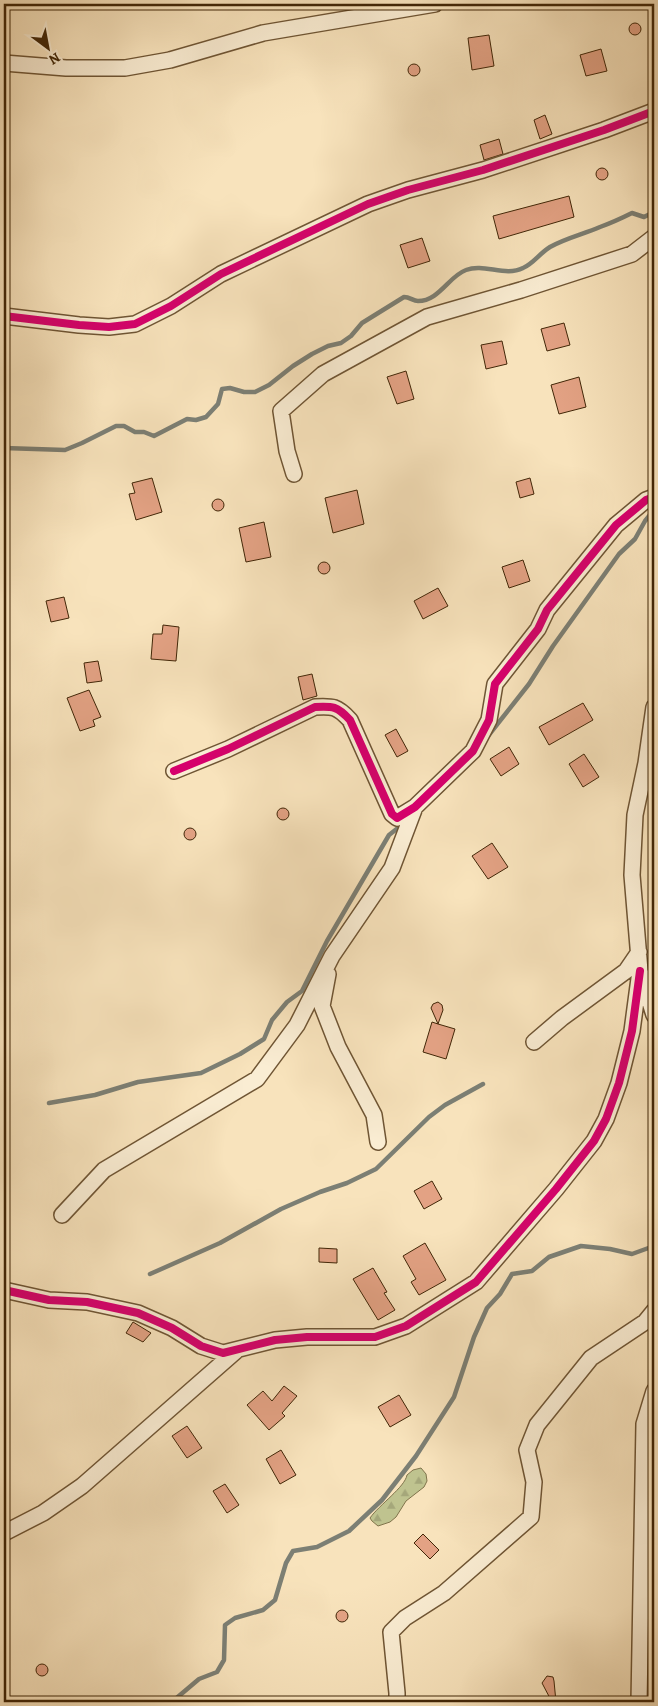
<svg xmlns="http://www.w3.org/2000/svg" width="658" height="1706" viewBox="0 0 658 1706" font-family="Alegreya,serif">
<defs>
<pattern id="forest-firs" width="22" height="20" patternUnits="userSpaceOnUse" patternTransform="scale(1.25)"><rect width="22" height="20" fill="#bfc38f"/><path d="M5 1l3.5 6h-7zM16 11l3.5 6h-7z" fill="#a5a77a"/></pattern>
</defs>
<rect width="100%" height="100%" fill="#f8e3bc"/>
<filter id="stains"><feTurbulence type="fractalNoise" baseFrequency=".004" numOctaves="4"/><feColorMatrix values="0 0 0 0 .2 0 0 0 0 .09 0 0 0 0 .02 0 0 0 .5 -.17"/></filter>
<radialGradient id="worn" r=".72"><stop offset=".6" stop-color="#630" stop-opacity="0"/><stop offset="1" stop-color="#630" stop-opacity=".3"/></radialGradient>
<path fill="url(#forest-firs)" stroke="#80744b" d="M 421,1468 L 426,1474 L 427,1481 L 424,1487 L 406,1501 L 396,1517 L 390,1522 L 378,1526 L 372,1521 L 370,1518 C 379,1505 405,1487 407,1475 L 413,1470 Z"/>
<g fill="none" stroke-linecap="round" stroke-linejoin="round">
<path stroke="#7c7f74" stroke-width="4.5" d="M 4,448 L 65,450 L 82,443 L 116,426 L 124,426 L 135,432 L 144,432 L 154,436 L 187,419 L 196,420 L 206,417 L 218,404 L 222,389 L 230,388 L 244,392 L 255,392 L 269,385 L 293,366 L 312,354 L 328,346 L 341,343 L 351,336 L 362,323 L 404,297 C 410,297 413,301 418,301 C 439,301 449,276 466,270 C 484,263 505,277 523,268 C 533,264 540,253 550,247 C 566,238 584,234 600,227 C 611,223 622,218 632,213 L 644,217 L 654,212
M 488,736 L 529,684 L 553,646 L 619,554 L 635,539 L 645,521 L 654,510
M 49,1103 L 95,1095 L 138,1082 L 201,1073 L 240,1054 L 264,1039 L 272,1020 L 287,1002 L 302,991 L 327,941 L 389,835 L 403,824
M 150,1274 L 220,1243 L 281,1209 L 320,1192 L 347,1183 L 376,1169 L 429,1117 L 445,1105 L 483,1084
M 157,1702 L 173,1701 L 199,1679 L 217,1672 L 224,1660 L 225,1625 L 235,1618 L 263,1610 L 275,1600 L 286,1563 L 293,1551 L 317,1547 L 349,1531 L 382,1500 L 416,1456 L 454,1397 L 474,1337 L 487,1308 L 500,1294 L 512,1274 L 532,1271 L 549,1257 L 581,1246 L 610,1249 L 632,1254 L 654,1246"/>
</g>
<path fill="#e3a284" stroke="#412607" d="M629 29a6 6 0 1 1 12 0a6 6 0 1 1-12 0Z
M 489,35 L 494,66 L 472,70 L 468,38 Z
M 601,49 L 607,71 L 586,76 L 580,55 Z
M408 70a6 6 0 1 1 12 0a6 6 0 1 1-12 0Z
M 545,115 L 552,134 L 540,139 L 534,120 Z
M 499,139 L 503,154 L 484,160 L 480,145 Z
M596 174a6 6 0 1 1 12 0a6 6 0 1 1-12 0Z
M 569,196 L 574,217 L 499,239 L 493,216 Z
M 422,238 L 430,261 L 408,268 L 400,245 Z
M 564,323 L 570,345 L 547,351 L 541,329 Z
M 502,341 L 507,364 L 486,369 L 481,345 Z
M 406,371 L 414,399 L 397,404 L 387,377 Z
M 579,377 L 586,407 L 559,414 L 551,385 Z
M 152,478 L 162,512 L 136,520 L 129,494 L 135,493 L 132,483 Z
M 530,478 L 534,494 L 520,498 L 516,482 Z
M 357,490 L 364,524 L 333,533 L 325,498 Z
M212 505a6 6 0 1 1 12 0a6 6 0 1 1-12 0Z
M 264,522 L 271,557 L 246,562 L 239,528 Z
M 523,560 L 530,581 L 509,588 L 502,567 Z
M318 568a6 6 0 1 1 12 0a6 6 0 1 1-12 0Z
M 438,588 L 448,606 L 423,619 L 414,601 Z
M 64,597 L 69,618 L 51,622 L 46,601 Z
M 163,625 L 179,627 L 176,661 L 151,659 L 153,634 L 162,634 Z
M 98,661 L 102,681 L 87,683 L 84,663 Z
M 312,674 L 317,696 L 303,700 L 298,677 Z
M 89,690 L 101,717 L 93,720 L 95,726 L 80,731 L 67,698 Z
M 583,703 L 593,720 L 549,745 L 539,727 Z
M 396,729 L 408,751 L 397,757 L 385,735 Z
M 509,747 L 519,764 L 501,776 L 490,759 Z
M 584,754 L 599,777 L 583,787 L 569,764 Z
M277 814a6 6 0 1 1 12 0a6 6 0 1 1-12 0Z
M184 834a6 6 0 1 1 12 0a6 6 0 1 1-12 0Z
M 492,843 L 508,867 L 488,879 L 472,856 Z
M 438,1002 L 442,1005 L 443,1010 L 438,1024 L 455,1029 L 446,1059 L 423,1052 L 432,1022 L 438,1024 L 431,1008 L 433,1004 Z
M 432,1181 L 442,1199 L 424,1209 L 414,1191 Z
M 425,1243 L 446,1280 L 419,1295 L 411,1282 L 416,1279 L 403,1256 Z
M 319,1248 L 337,1249 L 337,1263 L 319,1262 Z
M 373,1268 L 387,1292 L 384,1293 L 395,1310 L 378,1320 L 353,1279 Z
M 133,1322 L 151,1333 L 143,1342 L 126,1333 Z
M 284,1386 L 297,1396 L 282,1413 L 285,1416 L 269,1430 L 247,1405 L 263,1391 L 272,1401 Z
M 399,1395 L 411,1415 L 390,1427 L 378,1407 Z
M 187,1426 L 202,1448 L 187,1458 L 172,1436 Z
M 281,1450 L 296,1475 L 280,1484 L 266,1459 Z
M 225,1484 L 239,1505 L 227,1513 L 213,1491 Z
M 423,1534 L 439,1550 L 430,1559 L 414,1543 Z
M336 1616a6 6 0 1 1 12 0a6 6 0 1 1-12 0Z
M36 1670a6 6 0 1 1 12 0a6 6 0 1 1-12 0Z
M 547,1676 L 553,1677 L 554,1681 L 556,1702 L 552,1702 L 542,1683 Z"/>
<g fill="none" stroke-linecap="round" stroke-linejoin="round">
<g stroke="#6f5534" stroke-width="18">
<path id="minor" d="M 4,63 L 66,68 L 125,68 L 170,60 L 263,33 L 435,4
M 4,316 L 79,325 L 109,327 L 135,324 L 171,306 L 221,274 L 368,204 L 408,190 L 483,170 L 604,130 L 654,111
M 294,474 L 287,451 L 281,411 L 323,374 L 427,317 L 521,290 L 632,254 L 654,237
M 654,707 L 646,763 L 635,815 L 632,875 L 640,971 L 654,1015
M 174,771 L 228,749 L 315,707 C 333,706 337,706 350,720 L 392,814 L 397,818 L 415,807 L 473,751 L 489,720 L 495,684 L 538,629 L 547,610 L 616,525 L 646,500 L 654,497
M 328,974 L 322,1006 L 338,1047 L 374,1115 L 378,1142
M 534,1042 L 562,1018 L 626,971 L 639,952
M 62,1215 L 104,1170 L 257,1079 L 297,1025 L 332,956 L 392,868 L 415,807
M 4,1290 L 49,1300 L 87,1302 L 138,1313 L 172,1328 L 201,1346 L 223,1353 L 275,1340 L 307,1337 L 375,1337 L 406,1326 L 476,1282 L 556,1189 L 594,1141 L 606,1119 L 619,1083 L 632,1031 L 640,971
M 4,1533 L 43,1513 L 82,1486 L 236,1351
M 397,1702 L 397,1693 L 391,1632 L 405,1618 L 444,1593 L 531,1517 L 534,1482 L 527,1450 L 537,1425 L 591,1358 L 645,1322 L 654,1311
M 639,1702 L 644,1424 L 654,1391"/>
</g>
<use href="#minor" stroke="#faedd3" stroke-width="15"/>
<g stroke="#faedd3" stroke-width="11">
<path id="cycleway" d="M 4,316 L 79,325 L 109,327 L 135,324 L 171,306 L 221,274 L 368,204 L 408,190 L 483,170 L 604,130 L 654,111
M 174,771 L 228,749 L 315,707 C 333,706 337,706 350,720 L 392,814 L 397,818 L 415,807 L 473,751 L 489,720 L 495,684 L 538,629 L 547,610 L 616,525 L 646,500 L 654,497
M 4,1290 L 49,1300 L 87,1302 L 138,1313 L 172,1328 L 201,1346 L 223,1353 L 275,1340 L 307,1337 L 375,1337 L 406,1326 L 476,1282 L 556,1189 L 594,1141 L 606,1119 L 619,1083 L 632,1031 L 640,971"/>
</g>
<use href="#cycleway" stroke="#d6006c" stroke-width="8"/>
</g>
<rect width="658" height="1706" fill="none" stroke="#f8e3bc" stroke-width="20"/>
<rect x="5" y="5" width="648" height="1696" fill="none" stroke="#412607" stroke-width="2.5"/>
<rect x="10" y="10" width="638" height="1686" fill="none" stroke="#412607"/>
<g transform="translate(48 48) rotate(148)" stroke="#faedd3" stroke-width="4" paint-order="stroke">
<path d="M0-4L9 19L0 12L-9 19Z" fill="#412607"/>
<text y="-8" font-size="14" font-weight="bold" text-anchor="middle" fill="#412607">N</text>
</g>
<rect width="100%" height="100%" filter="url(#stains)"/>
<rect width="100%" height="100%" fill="url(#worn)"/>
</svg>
